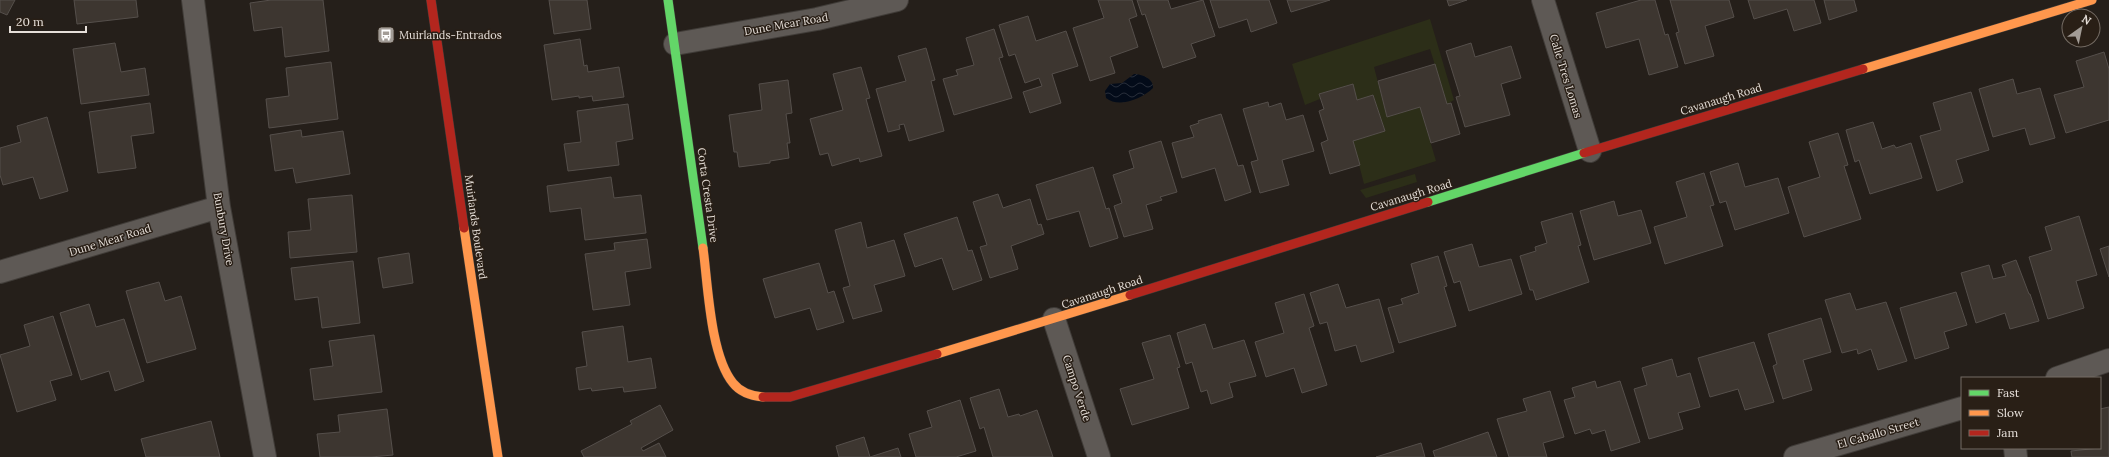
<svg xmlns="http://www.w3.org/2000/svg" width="2109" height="457" viewBox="0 0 2109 457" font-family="Lora,serif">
<defs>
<pattern id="water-waves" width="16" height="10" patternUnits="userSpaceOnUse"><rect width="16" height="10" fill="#030b19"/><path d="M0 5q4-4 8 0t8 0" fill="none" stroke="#282e3a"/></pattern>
</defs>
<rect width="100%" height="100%" fill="#251f1a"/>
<path fill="#2c2e18" d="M 1430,19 L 1454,100 L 1447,104 L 1430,49 L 1374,67 L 1387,117 L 1420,107 L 1436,161 L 1364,184 L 1353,141 L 1385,131 L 1373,95 L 1357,100 L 1352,84 L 1319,94 L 1320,99 L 1305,105 L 1292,64 Z
M 1415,174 L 1417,182 L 1366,198 L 1360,190 Z"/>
<path fill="url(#water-waves)" d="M 1134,74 C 1142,74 1154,79 1153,88 C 1143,98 1119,109 1106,98 L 1105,91 L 1110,84 L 1122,83 Z"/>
<path fill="#3d3630" stroke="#554f4b" d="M 0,0 L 15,0 L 7,15 L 0,12 Z
M 74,0 L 136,0 L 138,17 L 77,24 Z
M 271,0 L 323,0 L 329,51 L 285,57 L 282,27 L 254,31 L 250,3 Z
M 549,0 L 587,0 L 591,29 L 554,34 Z
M 1098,0 L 1132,0 L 1137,16 L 1129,19 L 1138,47 L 1110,57 L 1115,73 L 1090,81 L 1073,28 L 1104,18 Z
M 1137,0 L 1168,0 L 1171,9 L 1203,0 L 1215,36 L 1191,44 L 1196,57 L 1163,68 L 1145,14 L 1142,15 Z
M 1210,0 L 1269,0 L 1277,23 L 1251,32 L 1247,19 L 1219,28 Z
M 1287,0 L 1330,0 L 1291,12 Z
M 1447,0 L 1467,0 L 1449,6 Z
M 1641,0 L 1655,0 L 1665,35 L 1668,34 L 1678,67 L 1649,75 L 1639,39 L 1606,48 L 1596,13 Z
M 1670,0 L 1729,0 L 1734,17 L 1705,26 L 1714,56 L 1685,64 L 1676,33 L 1679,32 Z
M 1748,0 L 1814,0 L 1821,23 L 1794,31 L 1787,9 L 1754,19 Z
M 1824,0 L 1854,0 L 1857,11 L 1829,20 Z
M 1028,16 L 1036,41 L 1066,31 L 1078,66 L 1052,74 L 1061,103 L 1030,113 L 1023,92 L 1042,86 L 1039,78 L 1025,83 L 1015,54 L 1009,56 L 999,25 Z
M 994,29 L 1003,57 L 999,58 L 1012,98 L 954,115 L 943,79 L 958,75 L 956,70 L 974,65 L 966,38 Z
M 580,39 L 584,66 L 587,65 L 588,72 L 619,67 L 624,97 L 593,101 L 592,96 L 579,98 L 579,96 L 552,100 L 544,45 Z
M 115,43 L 121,72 L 145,68 L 149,95 L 81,104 L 73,49 Z
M 1471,43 L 1475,57 L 1511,46 L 1521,78 L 1501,84 L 1510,115 L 1465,127 L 1456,97 L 1460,96 L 1446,51 Z
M 926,48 L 935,80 L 931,81 L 944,131 L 909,141 L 904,124 L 899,125 L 900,129 L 888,132 L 876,89 L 906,81 L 898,56 Z
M 2104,52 L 2109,69 L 2109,120 L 2066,133 L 2054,95 L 2084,87 L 2076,61 Z
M 331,62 L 338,119 L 269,128 L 266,99 L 289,96 L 286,68 Z
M 1435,64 L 1447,104 L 1451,103 L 1460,134 L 1431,143 L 1420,107 L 1387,117 L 1378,81 Z
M 861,67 L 870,98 L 866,99 L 882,156 L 860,162 L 859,158 L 832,166 L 828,153 L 820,155 L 810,119 L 843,110 L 833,74 Z
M 2013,79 L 2017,94 L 2040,88 L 2055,138 L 2030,145 L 2025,128 L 1993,137 L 1979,89 Z
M 788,80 L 792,113 L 786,114 L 790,143 L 787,143 L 789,158 L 770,161 L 770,163 L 739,167 L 737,152 L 734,152 L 729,115 L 762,110 L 759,84 Z
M 1353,84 L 1357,100 L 1373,95 L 1385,131 L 1353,141 L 1360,165 L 1330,174 L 1321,143 L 1328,140 L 1319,111 L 1324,109 L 1319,94 Z
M 1971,92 L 1989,150 L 1956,160 L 1963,182 L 1937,191 L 1920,136 L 1941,130 L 1933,103 Z
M 1268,102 L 1269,107 L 1281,103 L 1286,120 L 1303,115 L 1314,151 L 1282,160 L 1289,185 L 1260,193 L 1251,162 L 1258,160 L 1243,109 Z
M 150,103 L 154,133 L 131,136 L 136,168 L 98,173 L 89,112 Z
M 628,104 L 633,139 L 616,142 L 619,165 L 568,171 L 564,144 L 581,142 L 577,111 Z
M 1221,114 L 1238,166 L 1243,165 L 1251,192 L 1225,201 L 1215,168 L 1182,178 L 1172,143 L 1194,137 L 1190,126 L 1199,123 L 1198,121 Z
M 47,117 L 68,191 L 40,199 L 33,177 L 3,185 L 0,175 L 0,148 L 21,142 L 17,126 Z
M 1873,122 L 1882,149 L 1894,145 L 1896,148 L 1911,143 L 1922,178 L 1870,194 L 1859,160 L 1855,162 L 1846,130 Z
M 301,130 L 302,137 L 343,131 L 350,174 L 296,183 L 293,168 L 275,171 L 270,135 Z
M 1838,133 L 1848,165 L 1844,166 L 1861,219 L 1804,237 L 1788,187 L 1820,177 L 1809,142 Z
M 1161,141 L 1177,192 L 1160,197 L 1162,200 L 1146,205 L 1153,229 L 1124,237 L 1114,206 L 1122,203 L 1113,175 L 1134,168 L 1129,151 Z
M 1738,163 L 1745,187 L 1778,178 L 1789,213 L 1735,230 L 1726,201 L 1720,203 L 1710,172 Z
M 1093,167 L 1106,209 L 1109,208 L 1118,238 L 1090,247 L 1079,211 L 1047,220 L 1036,185 Z
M 1704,173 L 1714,205 L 1710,206 L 1723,246 L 1665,264 L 1654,227 L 1687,217 L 1676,182 Z
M 611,177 L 614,198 L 641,195 L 646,233 L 585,240 L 581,208 L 550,212 L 547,186 Z
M 998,194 L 1003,208 L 1030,199 L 1038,225 L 1041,224 L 1044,234 L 1011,246 L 1018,269 L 990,278 L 980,247 L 987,245 L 973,202 Z
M 352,195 L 357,252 L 290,258 L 288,232 L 311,230 L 308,199 Z
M 1614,201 L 1618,216 L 1641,210 L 1651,243 L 1594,260 L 1580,211 Z
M 1572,213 L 1581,245 L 1578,246 L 1589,282 L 1536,300 L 1533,290 L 1530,290 L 1520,256 L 1536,251 L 1535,247 L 1547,243 L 1541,222 Z
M 2079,216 L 2097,275 L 2076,281 L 2084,308 L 2048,319 L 2029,257 L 2052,250 L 2045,227 Z
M 957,217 L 968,251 L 972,250 L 982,280 L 953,290 L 942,258 L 915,267 L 904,234 Z
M 861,222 L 867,248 L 894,240 L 905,276 L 874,285 L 882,311 L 853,319 L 843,288 L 850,286 L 835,230 Z
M 647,239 L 651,268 L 625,272 L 630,305 L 593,310 L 585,254 L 615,250 L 614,243 Z
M 1472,244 L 1479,267 L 1511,259 L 1522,294 L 1469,311 L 1460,281 L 1454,283 L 1444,252 Z
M 2109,246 L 2109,277 L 2100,249 Z
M 409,253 L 413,283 L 383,288 L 378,258 Z
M 1438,256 L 1447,286 L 1444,287 L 1456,326 L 1399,343 L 1388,308 L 1403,304 L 1401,299 L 1419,293 L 1411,264 Z
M 2016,260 L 2029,294 L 2030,294 L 2039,321 L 2010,329 L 2005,313 L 1976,323 L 1961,273 L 1989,265 L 1993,279 L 2006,276 L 2002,265 Z
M 353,261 L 360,323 L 322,328 L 318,297 L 295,300 L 291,268 Z
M 819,263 L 828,293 L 834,291 L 844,322 L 817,330 L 810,308 L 775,318 L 763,279 Z
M 159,282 L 165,301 L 181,296 L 196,349 L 147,363 L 126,291 Z
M 1338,284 L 1346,308 L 1379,299 L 1394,352 L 1361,362 L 1356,345 L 1335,351 L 1327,322 L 1320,324 L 1310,293 Z
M 1956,292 L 1967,325 L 1944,332 L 1949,348 L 1915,359 L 1900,308 Z
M 1850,293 L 1856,310 L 1886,302 L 1907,361 L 1878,370 L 1871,349 L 1858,354 L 1857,349 L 1842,353 L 1825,300 Z
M 1304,294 L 1314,326 L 1309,328 L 1327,385 L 1302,393 L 1294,368 L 1266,377 L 1255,342 L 1284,333 L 1275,303 Z
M 89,304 L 96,327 L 124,319 L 144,381 L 115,391 L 109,371 L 81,380 L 60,313 Z
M 53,316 L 72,375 L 50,381 L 56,400 L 17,412 L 0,355 L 30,346 L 24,325 Z
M 1821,318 L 1831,352 L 1803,360 L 1812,390 L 1783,399 L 1773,366 L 1777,364 L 1768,334 Z
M 1205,324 L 1213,349 L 1244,340 L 1256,376 L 1229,383 L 1233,397 L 1211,404 L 1207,390 L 1201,392 L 1192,362 L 1186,364 L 1177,333 Z
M 623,326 L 628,362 L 651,358 L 656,388 L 624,392 L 623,387 L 592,391 L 591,388 L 579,390 L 576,368 L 587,366 L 582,332 Z
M 374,335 L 382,392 L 314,400 L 310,369 L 333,366 L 329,341 Z
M 1170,335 L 1180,367 L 1177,368 L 1189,408 L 1132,425 L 1120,389 L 1154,379 L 1142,343 Z
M 1754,342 L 1774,402 L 1745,410 L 1738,389 L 1710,397 L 1698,358 Z
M 1672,359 L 1677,377 L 1690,373 L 1700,407 L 1678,413 L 1683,429 L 1649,439 L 1634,389 L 1647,385 L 1642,368 Z
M 1595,381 L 1597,388 L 1620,381 L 1640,442 L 1611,451 L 1605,430 L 1592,434 L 1590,429 L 1575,434 L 1564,400 L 1575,397 L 1572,388 Z
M 999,389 L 1008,417 L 1019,414 L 1020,416 L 1037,410 L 1053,457 L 993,457 L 984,427 L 980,429 L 970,398 Z
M 1550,391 L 1564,437 L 1543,443 L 1547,457 L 1509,457 L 1497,419 L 1527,411 L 1523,399 Z
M 960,400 L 976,451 L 956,457 L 916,457 L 909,434 L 932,427 L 927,411 Z
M 660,405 L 673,430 L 641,448 L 643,451 L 659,443 L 666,457 L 584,457 L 581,451 L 632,424 L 630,421 Z
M 2109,407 L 2109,457 L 2072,457 L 2071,451 L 2100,448 L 2100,409 Z
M 387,409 L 393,455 L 371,457 L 320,457 L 317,434 L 340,432 L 338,415 Z
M 211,421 L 220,457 L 146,457 L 141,439 Z
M 1488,432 L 1497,457 L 1435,457 L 1433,451 Z
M 864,437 L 870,457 L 898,448 L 901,457 L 839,457 L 836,446 Z
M 1421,443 L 1425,457 L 1376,457 Z"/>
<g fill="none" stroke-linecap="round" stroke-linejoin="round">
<g stroke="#403c38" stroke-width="24">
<path id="street" d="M 193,0 L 219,207 L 265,457
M 1543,0 L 1590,151
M 675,44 L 817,19 L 897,0
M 0,272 L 219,207
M 1054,319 L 1099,457
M 2057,378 L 2109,360
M 2015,448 L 2016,457
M 1795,457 L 1962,408"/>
</g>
<g stroke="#403c38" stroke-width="10">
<path id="fast" d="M 668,0 L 703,248
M 1428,202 L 1584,153"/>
</g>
<g stroke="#403c38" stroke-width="10">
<path id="slow" d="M 1863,69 L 2092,0
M 464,228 L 498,457
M 703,248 C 708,284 710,355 733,383 C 740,392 752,396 763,397
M 937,354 L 1130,295"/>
</g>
<g stroke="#403c38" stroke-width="10">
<path id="jam" d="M 431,0 L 464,228
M 1584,153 L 1863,69
M 1130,295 L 1428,202
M 763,397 L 790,397 L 937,354"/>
</g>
<use href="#street" stroke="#5e5955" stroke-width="22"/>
<use href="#fast" stroke="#63d668" stroke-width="9"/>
<use href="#slow" stroke="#ff974d" stroke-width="9"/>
<use href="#jam" stroke="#b3261e" stroke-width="9"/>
</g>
<defs>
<g id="bus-square" transform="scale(0.9)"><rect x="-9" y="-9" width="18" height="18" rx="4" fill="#a29c96" stroke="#291f16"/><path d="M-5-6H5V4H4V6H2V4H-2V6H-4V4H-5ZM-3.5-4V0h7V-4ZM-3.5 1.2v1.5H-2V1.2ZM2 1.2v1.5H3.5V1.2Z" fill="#fff"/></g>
</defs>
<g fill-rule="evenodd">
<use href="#bus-square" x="386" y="35"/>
</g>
<g text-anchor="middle" stroke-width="3" stroke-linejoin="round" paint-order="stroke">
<g font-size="11" fill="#e6dfd9" stroke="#291f16">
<text transform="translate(786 24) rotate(-10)" y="4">Dune Mear Road</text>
<text transform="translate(1566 76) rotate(73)" y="4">Calle Tres Lomas</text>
<text transform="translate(1721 99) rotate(-17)" y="4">Cavanaugh Road</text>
<text transform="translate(708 195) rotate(82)" y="4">Corta Cresta Drive</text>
<text transform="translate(1411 195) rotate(-17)" y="4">Cavanaugh Road</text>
<text transform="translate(476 227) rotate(82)" y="4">Muirlands Boulevard</text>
<text transform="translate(224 229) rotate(80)" y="4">Bunbury Drive</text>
<text transform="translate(110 240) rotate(-17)" y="4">Dune Mear Road</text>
<text transform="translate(1102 292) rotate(-18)" y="4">Cavanaugh Road</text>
<text transform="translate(1077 388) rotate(72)" y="4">Campo Verde</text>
<text transform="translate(1878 433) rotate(-16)" y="4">El Caballo Street</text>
</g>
<g font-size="11" fill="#e6dfd9" stroke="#291f16" text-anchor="start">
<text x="399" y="39">Muirlands-Entrados</text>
</g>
</g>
<rect x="1961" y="377" width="140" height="72" fill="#291f16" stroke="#756c64"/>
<rect x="1969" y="390" width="20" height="6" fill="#63d668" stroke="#756c64"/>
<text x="1997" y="397" font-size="12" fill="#e6dfd9">Fast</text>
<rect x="1969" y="410" width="20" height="6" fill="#ff974d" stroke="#756c64"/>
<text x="1997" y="417" font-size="12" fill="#e6dfd9">Slow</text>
<rect x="1969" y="430" width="20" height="6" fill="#b3261e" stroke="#756c64"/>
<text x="1997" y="437" font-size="12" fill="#e6dfd9">Jam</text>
<g transform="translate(2081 28) rotate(33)"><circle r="19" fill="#291f16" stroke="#756c64"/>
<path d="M0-3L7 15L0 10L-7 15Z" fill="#a29c96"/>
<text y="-6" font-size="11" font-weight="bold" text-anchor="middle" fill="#e6dfd9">N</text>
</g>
<path d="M10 26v6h76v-6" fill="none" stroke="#e6dfd9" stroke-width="2"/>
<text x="16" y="26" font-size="12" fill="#e6dfd9" stroke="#291f16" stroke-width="3" paint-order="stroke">20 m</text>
</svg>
